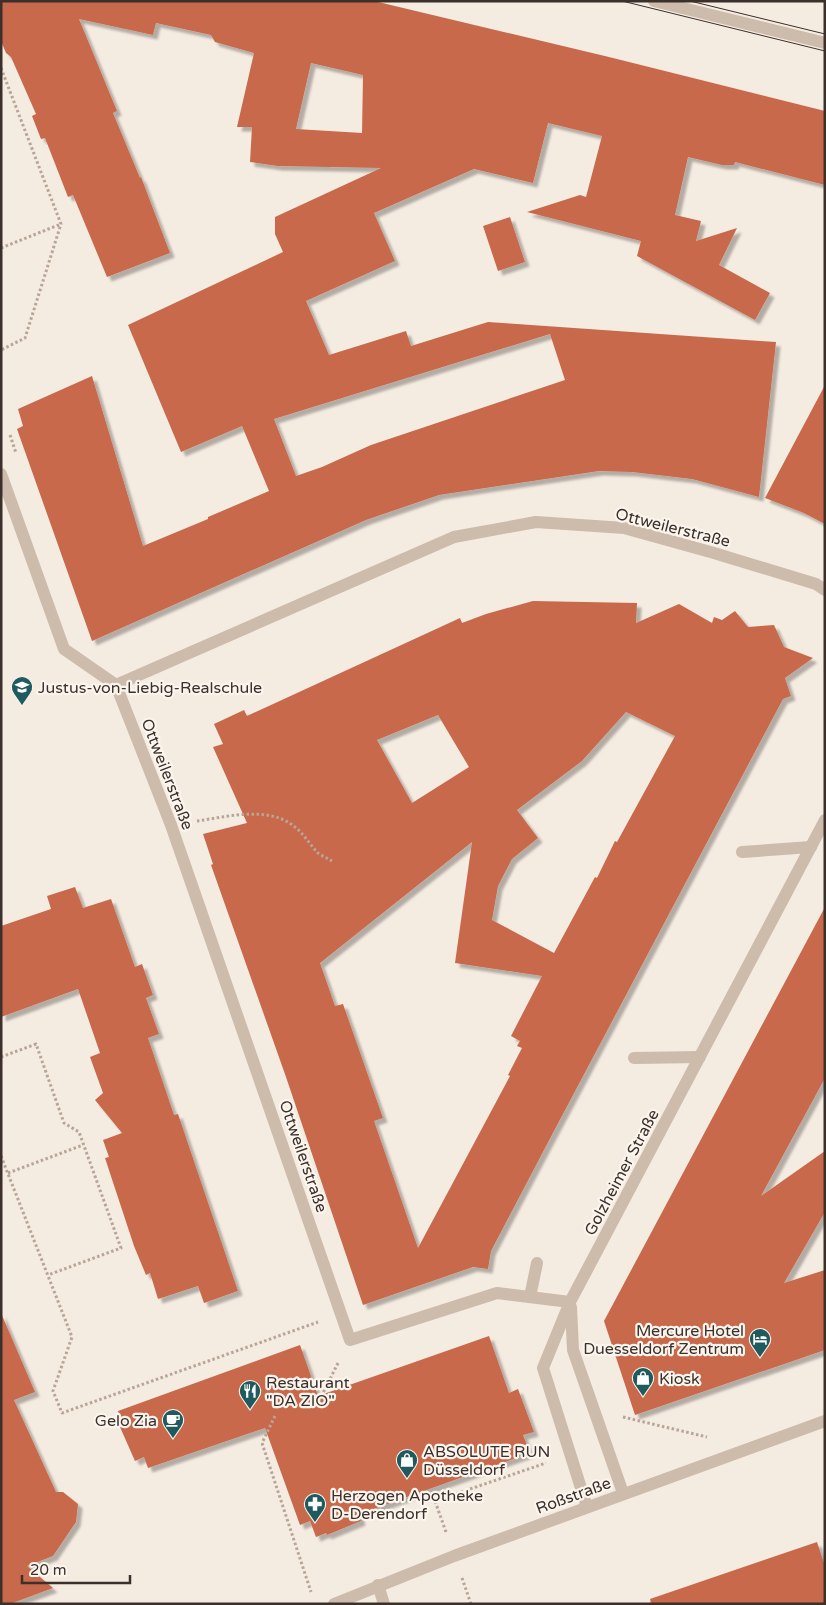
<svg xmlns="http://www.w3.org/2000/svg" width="826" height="1605" viewBox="0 0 826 1605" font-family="'Varela Round',sans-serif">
<defs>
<filter id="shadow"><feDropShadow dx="4.5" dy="4.5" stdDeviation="1" flood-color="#0004"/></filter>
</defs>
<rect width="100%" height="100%" fill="#f4ebe1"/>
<path fill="#c8694b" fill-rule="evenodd" filter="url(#shadow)" d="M 1,1 L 374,1 L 609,57 L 825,111 L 825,185 L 735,162 L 734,165 L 722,165 L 688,157 L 675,215 L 701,221 L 696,241 L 737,228 L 719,265 L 770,293 L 755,320 L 637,256 L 641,241 L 527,212 L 580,195 L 586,197 L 602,136 L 548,123 L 533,183 L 474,169 L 374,213 L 395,261 L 306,301 L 329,355 L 406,331 L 411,346 L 488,322 L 776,342 L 759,497 L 692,479 L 632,472 L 599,471 L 439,495 L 366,520 L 92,641 L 17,429 L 23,426 L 18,409 L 92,376 L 143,546 L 208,519 L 208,517 L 269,491 L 242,426 L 181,452 L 128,325 L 283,252 L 275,234 L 275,217 L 381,168 L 278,166 L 250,162 L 252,127 L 237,127 L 254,53 L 215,42 L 211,35 L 156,23 L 153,35 L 79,19 L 117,111 L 113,113 L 140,178 L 141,177 L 170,253 L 107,277 L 73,195 L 68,197 L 45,138 L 41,139 L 32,116 L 36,114 L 11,57 L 6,53 L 1,41 ZM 311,63 L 363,75 L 362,133 L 296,129 ZM 550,334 L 565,380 L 371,445 L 322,467 L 296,476 L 274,419 Z
M 510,217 L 525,262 L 498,271 L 483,226 Z
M 825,385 L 825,524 L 804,513 L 765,498 Z
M 533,601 L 637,603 L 636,623 L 679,604 L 712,623 L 714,617 L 722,620 L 735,611 L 748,627 L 774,625 L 784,647 L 813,658 L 785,678 L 791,696 L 783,699 L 555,1129 L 491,1251 L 488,1269 L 473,1267 L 363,1305 L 286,1077 L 211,865 L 213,864 L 203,834 L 247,823 L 213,747 L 223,744 L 214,724 L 244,710 L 247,716 L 460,618 L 462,623 L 486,614 ZM 626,712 L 675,736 L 617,842 L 615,841 L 597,878 L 595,877 L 554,953 L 492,920 L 498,886 L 512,859 L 538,838 L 517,810 L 582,761 ZM 438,715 L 469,767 L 412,803 L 377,740 ZM 472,842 L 455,963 L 542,976 L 511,1036 L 520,1041 L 517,1046 L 522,1048 L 508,1075 L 510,1076 L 418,1248 L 374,1121 L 383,1118 L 343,1004 L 335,1006 L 320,963 Z
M 75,887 L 83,908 L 111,899 L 135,967 L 142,964 L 153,995 L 146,998 L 159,1034 L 148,1038 L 174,1115 L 178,1114 L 238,1291 L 204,1303 L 198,1286 L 158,1299 L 150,1273 L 146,1275 L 134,1246 L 105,1158 L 109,1157 L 103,1140 L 122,1133 L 95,1100 L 103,1093 L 90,1057 L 100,1053 L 78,989 L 1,1017 L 1,926 L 51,909 L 47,896 Z
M 825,907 L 825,1078 L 761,1196 L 825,1151 L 825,1212 L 784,1283 L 825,1270 L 825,1350 L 635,1415 L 604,1321 Z
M 1,1313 L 35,1392 L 14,1400 L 56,1492 L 63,1492 L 78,1504 L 76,1522 L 53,1556 L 27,1566 L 53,1588 L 10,1604 L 1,1604 Z
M 489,1336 L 509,1393 L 518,1389 L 534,1432 L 523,1435 L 530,1453 L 359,1514 L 361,1521 L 327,1535 L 326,1533 L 316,1537 L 310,1521 L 300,1525 L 265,1428 L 148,1468 L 144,1457 L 135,1461 L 120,1427 L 123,1426 L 118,1411 L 300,1345 L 318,1396 Z
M 817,1542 L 825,1566 L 825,1604 L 651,1604 L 650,1599 Z"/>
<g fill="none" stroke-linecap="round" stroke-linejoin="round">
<path stroke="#b9a596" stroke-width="3" stroke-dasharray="2.5 2.5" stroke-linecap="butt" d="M 1,68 L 61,224 L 25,338 L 1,350
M 1,248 L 61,224
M 10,435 L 16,453
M 197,821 C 226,817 269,805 295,827 C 304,834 310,845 318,853 C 322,856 327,858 332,861
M 1,1057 L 36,1044 L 64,1123 L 79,1132 L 121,1248 L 48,1275
M 1,1156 L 72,1337 L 53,1391 L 62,1413 L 318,1322
M 8,1173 L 83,1145
M 319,1401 L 339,1361
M 275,1416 L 262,1443 L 311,1592
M 623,1417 L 707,1437
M 446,1532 L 435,1501 L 546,1463
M 462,1578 L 471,1604"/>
<path stroke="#cdbbac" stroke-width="12" d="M 1,474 L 64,649 L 116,685
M 742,852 L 811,847
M 634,1058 L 700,1057
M 530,1297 L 537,1263"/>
<path stroke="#cdbbac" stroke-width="12" d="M 654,1 L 825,43
M 570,1302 L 497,1293 L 350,1340 L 171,825 L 116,685 L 454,537 L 536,522 L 624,528 L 714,553 L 816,584 L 825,590
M 571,1307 L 573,1350 L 623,1493
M 587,1507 L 543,1368 L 570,1302 L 825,820
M 378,1585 L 384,1604"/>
<path stroke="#cdbbac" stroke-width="12" d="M 334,1604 L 454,1556 L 825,1421"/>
<path stroke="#3b302b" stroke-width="1" d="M 622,1 L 825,51
M 690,1 L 825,34"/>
</g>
<defs>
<g id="school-pin" transform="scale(1.125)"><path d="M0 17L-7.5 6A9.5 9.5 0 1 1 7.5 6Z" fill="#1f5a5e" stroke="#fbf5ee"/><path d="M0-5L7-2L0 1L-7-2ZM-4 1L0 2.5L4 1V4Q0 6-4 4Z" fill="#fff"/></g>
<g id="hotel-pin" transform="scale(1.125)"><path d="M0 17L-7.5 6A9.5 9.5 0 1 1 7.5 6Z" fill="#1f5a5e" stroke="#fbf5ee"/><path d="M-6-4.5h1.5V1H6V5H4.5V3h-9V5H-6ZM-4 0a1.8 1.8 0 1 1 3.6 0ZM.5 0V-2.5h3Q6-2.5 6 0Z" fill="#fff"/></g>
<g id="shop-pin" transform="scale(1.125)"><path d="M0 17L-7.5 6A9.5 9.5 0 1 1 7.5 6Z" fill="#1f5a5e" stroke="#fbf5ee"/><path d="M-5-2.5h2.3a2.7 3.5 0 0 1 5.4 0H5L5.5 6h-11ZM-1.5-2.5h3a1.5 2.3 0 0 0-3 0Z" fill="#fff"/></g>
<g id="restaurant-pin" transform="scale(1.125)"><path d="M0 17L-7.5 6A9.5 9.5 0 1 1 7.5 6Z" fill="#1f5a5e" stroke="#fbf5ee"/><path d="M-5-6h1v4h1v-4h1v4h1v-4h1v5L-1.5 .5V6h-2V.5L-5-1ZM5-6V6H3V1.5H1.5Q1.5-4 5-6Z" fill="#fff"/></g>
<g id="cafe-pin" transform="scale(1.125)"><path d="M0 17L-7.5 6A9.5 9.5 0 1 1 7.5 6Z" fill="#1f5a5e" stroke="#fbf5ee"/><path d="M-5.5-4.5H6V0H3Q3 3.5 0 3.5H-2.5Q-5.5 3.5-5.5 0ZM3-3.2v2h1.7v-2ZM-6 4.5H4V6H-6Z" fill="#fff"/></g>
<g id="pharmacy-pin" transform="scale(1.125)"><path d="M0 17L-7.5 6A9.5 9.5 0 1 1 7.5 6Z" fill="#1f5a5e" stroke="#fbf5ee"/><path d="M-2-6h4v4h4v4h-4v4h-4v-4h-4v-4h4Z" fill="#fff"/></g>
</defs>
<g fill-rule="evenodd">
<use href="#school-pin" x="22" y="687"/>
<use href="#hotel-pin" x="760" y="1339"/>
<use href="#shop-pin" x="643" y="1378"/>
<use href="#restaurant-pin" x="250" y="1391"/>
<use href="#cafe-pin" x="173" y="1420"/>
<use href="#shop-pin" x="407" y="1460"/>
<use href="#pharmacy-pin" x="315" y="1504"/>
</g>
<g text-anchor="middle" stroke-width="4.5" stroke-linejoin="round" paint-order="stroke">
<g font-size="16" fill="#3b302b" stroke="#fbf5ee">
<text transform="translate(673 527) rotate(14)" y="6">Ottweilerstraße</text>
<text transform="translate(168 774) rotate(69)" y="6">Ottweilerstraße</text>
<text transform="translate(304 1156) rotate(71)" y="6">Ottweilerstraße</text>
<text transform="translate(621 1172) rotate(-62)" y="6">Golzheimer Straße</text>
<text transform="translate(573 1495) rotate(-20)" y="6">Roßstraße</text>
</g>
<g font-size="16" fill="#3b302b" stroke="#fbf5ee" text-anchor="start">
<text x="38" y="693">Justus-von-Liebig-Realschule</text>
<text x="744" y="1336" text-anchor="end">Mercure Hotel<tspan x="744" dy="18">Duesseldorf Zentrum</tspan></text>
<text x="659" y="1384">Kiosk</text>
<text x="266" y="1388">Restaurant<tspan x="266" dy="18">"DA ZIO"</tspan></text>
<text x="157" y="1426" text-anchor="end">Gelo Zia</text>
<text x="423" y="1457">ABSOLUTE RUN<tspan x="423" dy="18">Düsseldorf</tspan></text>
<text x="331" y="1501">Herzogen Apotheke<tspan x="331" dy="18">D-Derendorf</tspan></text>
</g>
</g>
<rect width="826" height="1605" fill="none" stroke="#3b302b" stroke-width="5"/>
<path d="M22 1575v8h108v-8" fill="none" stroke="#3b302b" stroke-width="2.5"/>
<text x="30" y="1575" font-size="15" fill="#3b302b" stroke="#fbf5ee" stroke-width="4" paint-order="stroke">20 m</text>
</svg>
